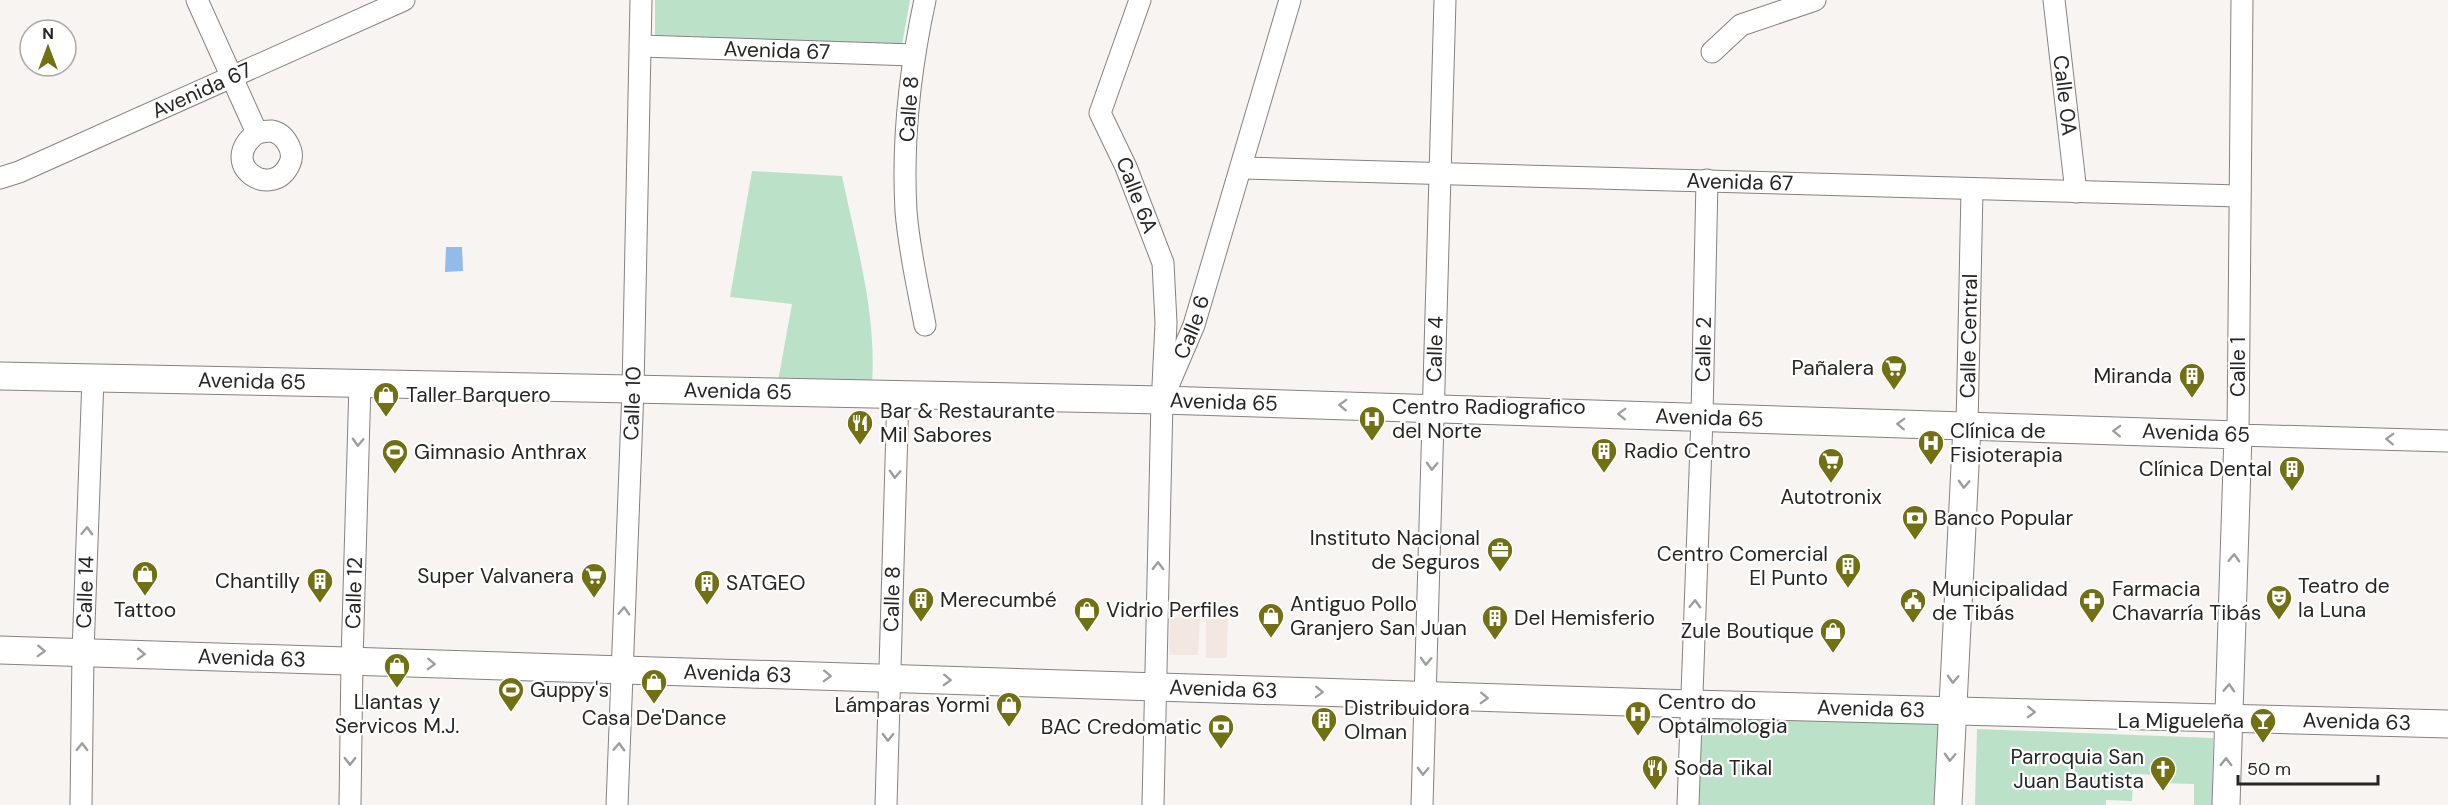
<svg xmlns="http://www.w3.org/2000/svg" width="2448" height="805" viewBox="0 0 2448 805" font-family="'DM Sans',sans-serif">
<rect width="100%" height="100%" fill="#f8f4f2"/>
<path fill="#f3e7e1" d="M 1206,615 L 1228,615 L 1227,658 L 1206,658 Z
M 1200,616 L 1198,655 L 1169,655 L 1170,617 Z"/>
<path fill="#bbe2c9" d="M 655,0 L 910,0 L 902,45 L 655,35 Z
M 752,171 L 842,176 C 856,243 877,314 872,383 L 778,381 L 792,304 L 730,297 Z
M 1700,710 L 1941,720 L 1938,805 L 1698,805 Z
M 1977,729 L 2213,738 L 2212,805 L 2194,805 L 2194,784 L 2160,783 L 2157,775 L 2133,774 L 2132,801 L 2106,800 L 2106,805 L 1975,805 Z"/>
<path fill="#92bbe9" d="M 446,247 L 462,247 L 463,271 L 445,272 Z"/>
<g fill="none" stroke-linecap="round" stroke-linejoin="round">
<g stroke="#858280" stroke-width="23">
<g id="minor">
<path d="M 197,0 L 257,133 C 215,164 273,203 290,163 C 295,151 285,133 271,131 C 266,131 261,132 257,133"/>
<path d="M 925,0 C 910,69 902,140 906,211 C 909,250 918,288 925,325"/>
<path id="s1" d="M 1140,0 L 1100,113 L 1126,167 L 1163,263 L 1166,323 L 1163,385"/>
<path id="s2" d="M 2054,0 L 2076,192"/>
<path d="M 2242,0 L 2238,435 L 2448,441"/>
<path id="s3" d="M 641,46 L 913,55"/>
<path d="M 1712,52 L 1741,25 L 1815,0"/>
<path id="s4" d="M 1242,168 L 2239,196"/>
<path id="s5" d="M 0,178 L 19,172 L 404,0"/>
<path id="s6" d="M 1967,426 L 1972,190"/>
<path id="s7" d="M 81,805 L 83,652 L 93,378"/>
<path id="s8" d="M 350,805 L 352,661 L 360,383"/>
<path id="s9" d="M 617,805 L 633,389 L 641,0"/>
<path id="s10" d="M 886,805 L 898,394"/>
<path id="s11" d="M 1153,805 L 1162,400 L 1194,325 L 1290,0"/>
<path id="s12" d="M 1422,805 L 1445,0"/>
<path id="s13" d="M 1688,805 L 1702,417 L 1707,180"/>
</g>
</g>
<g stroke="#858280" stroke-width="29">
<g id="major">
<path id="s14" d="M 0,376 L 1162,400 L 2238,435 L 2226,805"/>
<path id="s15" d="M 0,650 L 1691,704 L 2448,724"/>
<path d="M 1948,805 L 1967,426"/>
</g>
</g>
<use href="#minor" stroke="#fff" stroke-width="21"/>
<use href="#major" stroke="#fff" stroke-width="27"/>
</g>
<defs><path id="oneway-chevron" d="M-2-3.5L2.5 0L-2 3.5" fill="none" stroke-width="1.6" stroke-linecap="round" stroke-linejoin="round" transform="scale(1.5)"/></defs>
<g stroke="#9d9d9c">
<use href="#oneway-chevron" transform="translate(1343 405) rotate(-178)"/>
<use href="#oneway-chevron" transform="translate(1622 414) rotate(-178)"/>
<use href="#oneway-chevron" transform="translate(1901 424) rotate(-178)"/>
<use href="#oneway-chevron" transform="translate(2117 431) rotate(-178)"/>
<use href="#oneway-chevron" transform="translate(2390 439) rotate(-178)"/>
<use href="#oneway-chevron" transform="translate(358 442) rotate(92)"/>
<use href="#oneway-chevron" transform="translate(1432 466) rotate(92)"/>
<use href="#oneway-chevron" transform="translate(895 474) rotate(92)"/>
<use href="#oneway-chevron" transform="translate(1964 484) rotate(93)"/>
<use href="#oneway-chevron" transform="translate(87 531) rotate(-88)"/>
<use href="#oneway-chevron" transform="translate(2234 558) rotate(-88)"/>
<use href="#oneway-chevron" transform="translate(1158 566) rotate(-89)"/>
<use href="#oneway-chevron" transform="translate(1695 604) rotate(-88)"/>
<use href="#oneway-chevron" transform="translate(624 611) rotate(-88)"/>
<use href="#oneway-chevron" transform="translate(41 651) rotate(2)"/>
<use href="#oneway-chevron" transform="translate(141 654) rotate(2)"/>
<use href="#oneway-chevron" transform="translate(1426 661) rotate(92)"/>
<use href="#oneway-chevron" transform="translate(431 664) rotate(2)"/>
<use href="#oneway-chevron" transform="translate(827 676) rotate(2)"/>
<use href="#oneway-chevron" transform="translate(1953 679) rotate(93)"/>
<use href="#oneway-chevron" transform="translate(947 680) rotate(2)"/>
<use href="#oneway-chevron" transform="translate(2229 688) rotate(-87)"/>
<use href="#oneway-chevron" transform="translate(1319 692) rotate(2)"/>
<use href="#oneway-chevron" transform="translate(1484 698) rotate(2)"/>
<use href="#oneway-chevron" transform="translate(2031 712) rotate(2)"/>
<use href="#oneway-chevron" transform="translate(888 737) rotate(91)"/>
<use href="#oneway-chevron" transform="translate(82 747) rotate(-89)"/>
<use href="#oneway-chevron" transform="translate(619 747) rotate(-88)"/>
<use href="#oneway-chevron" transform="translate(1950 757) rotate(92)"/>
<use href="#oneway-chevron" transform="translate(350 761) rotate(91)"/>
<use href="#oneway-chevron" transform="translate(2226 762) rotate(-89)"/>
<use href="#oneway-chevron" transform="translate(1423 771) rotate(92)"/>
</g>
<defs>
<g id="supermarket-pin" transform="scale(1.35)"><path d="M0 17L-7.5 6A9.5 9.5 0 1 1 7.5 6Z" fill="#717012" stroke="#fff"/><path d="M-6-5.5h2.5l.6 2H6L4.5 2H-2.5L-4.4-4H-6ZM-1.5 3.2a1.3 1.3 0 1 0 .1 0ZM3 3.2a1.3 1.3 0 1 0 .1 0Z" fill="#fff"/></g>
<g id="building-pin" transform="scale(1.35)"><path d="M0 17L-7.5 6A9.5 9.5 0 1 1 7.5 6Z" fill="#717012" stroke="#fff"/><path d="M-4-6H4V6H1V3H-1V6H-4ZM-2.5-4.3h1.7v1.8h-1.7ZM.8-4.3h1.7v1.8H.8ZM-2.5-1h1.7V.8h-1.7ZM.8-1h1.7V.8H.8Z" fill="#fff"/></g>
<g id="shop-pin" transform="scale(1.35)"><path d="M0 17L-7.5 6A9.5 9.5 0 1 1 7.5 6Z" fill="#717012" stroke="#fff"/><path d="M-5-2.5h2.3a2.7 3.5 0 0 1 5.4 0H5L5.5 6h-11ZM-1.5-2.5h3a1.5 2.3 0 0 0-3 0Z" fill="#fff"/></g>
<g id="hospital-pin" transform="scale(1.35)"><path d="M0 17L-7.5 6A9.5 9.5 0 1 1 7.5 6Z" fill="#717012" stroke="#fff"/><path d="M-5-5h3v3.5h4V-5h3V5h-3V1.5h-4V5h-3Z" fill="#fff"/></g>
<g id="restaurant-pin" transform="scale(1.35)"><path d="M0 17L-7.5 6A9.5 9.5 0 1 1 7.5 6Z" fill="#717012" stroke="#fff"/><path d="M-5-6h1v4h1v-4h1v4h1v-4h1v5L-1.5 .5V6h-2V.5L-5-1ZM5-6V6H3V1.5H1.5Q1.5-4 5-6Z" fill="#fff"/></g>
<g id="stadium-pin" transform="scale(1.35)"><path d="M0 17L-7.5 6A9.5 9.5 0 1 1 7.5 6Z" fill="#717012" stroke="#fff"/><path d="M0-5a6.5 5 0 1 0 0 10a6.5 5 0 1 0 0-10ZM-3.5-1.8h7v3.6h-7Z" fill="#fff"/></g>
<g id="bank-pin" transform="scale(1.35)"><path d="M0 17L-7.5 6A9.5 9.5 0 1 1 7.5 6Z" fill="#717012" stroke="#fff"/><path d="M-6-4H6V4H-6ZM0-2.3a2.3 2.3 0 1 0 0 4.6a2.3 2.3 0 1 0 0-4.6Z" fill="#fff"/></g>
<g id="office-pin" transform="scale(1.35)"><path d="M0 17L-7.5 6A9.5 9.5 0 1 1 7.5 6Z" fill="#717012" stroke="#fff"/><path d="M-6-3h4V-5.5h4V-3h4V5H-6ZM-1-4.5V-3h2v-1.5ZM-6 0V1H6V0Z" fill="#fff"/></g>
<g id="theatre-pin" transform="scale(1.35)"><path d="M0 17L-7.5 6A9.5 9.5 0 1 1 7.5 6Z" fill="#717012" stroke="#fff"/><path d="M-5-5.5Q0-4 5-5.5V0Q5 5 0 6Q-5 5-5 0ZM-3.3-2.5H-1v1.5H-3.3ZM1-2.5H3.3v1.5H1ZM-2.8 1Q0 5.5 2.8 1Z" fill="#fff"/></g>
<g id="civic-pin" transform="scale(1.35)"><path d="M0 17L-7.5 6A9.5 9.5 0 1 1 7.5 6Z" fill="#717012" stroke="#fff"/><path d="M-.6-6.5H3V-4.5H.6V-3L4-1V1h2V6H-6V1h2V-1L-.6-3ZM-1.2 2.5V6h2.4V2.5Z" fill="#fff"/></g>
<g id="pharmacy-pin" transform="scale(1.35)"><path d="M0 17L-7.5 6A9.5 9.5 0 1 1 7.5 6Z" fill="#717012" stroke="#fff"/><path d="M-2-6h4v4h4v4h-4v4h-4v-4h-4v-4h4Z" fill="#fff"/></g>
<g id="bar-pin" transform="scale(1.35)"><path d="M0 17L-7.5 6A9.5 9.5 0 1 1 7.5 6Z" fill="#717012" stroke="#fff"/><path d="M-6-5H6L.8 .8V4.5H3.5V6h-7V4.5H-.8V.8Z" fill="#fff"/></g>
<g id="church-pin" transform="scale(1.35)"><path d="M0 17L-7.5 6A9.5 9.5 0 1 1 7.5 6Z" fill="#717012" stroke="#fff"/><path d="M-1.2-6h2.4v3.5h3.3v2.4h-3.3V6h-2.4V-.1h-3.3v-2.4h3.3Z" fill="#fff"/></g>
</defs>
<g fill-rule="evenodd">
<use href="#supermarket-pin" x="1894" y="368"/>
<use href="#building-pin" x="2192" y="376"/>
<use href="#shop-pin" x="386" y="395"/>
<use href="#hospital-pin" x="1372" y="419"/>
<use href="#restaurant-pin" x="860" y="423"/>
<use href="#hospital-pin" x="1931" y="443"/>
<use href="#building-pin" x="1604" y="451"/>
<use href="#stadium-pin" x="395" y="452"/>
<use href="#supermarket-pin" x="1831" y="461"/>
<use href="#building-pin" x="2292" y="469"/>
<use href="#bank-pin" x="1915" y="518"/>
<use href="#office-pin" x="1500" y="550"/>
<use href="#building-pin" x="1848" y="566"/>
<use href="#shop-pin" x="145" y="574"/>
<use href="#supermarket-pin" x="594" y="576"/>
<use href="#building-pin" x="320" y="581"/>
<use href="#building-pin" x="707" y="583"/>
<use href="#theatre-pin" x="2279" y="598"/>
<use href="#building-pin" x="921" y="600"/>
<use href="#civic-pin" x="1913" y="601"/>
<use href="#pharmacy-pin" x="2092" y="601"/>
<use href="#shop-pin" x="1087" y="610"/>
<use href="#shop-pin" x="1271" y="616"/>
<use href="#building-pin" x="1495" y="618"/>
<use href="#shop-pin" x="1833" y="631"/>
<use href="#shop-pin" x="397" y="666"/>
<use href="#shop-pin" x="654" y="682"/>
<use href="#stadium-pin" x="511" y="690"/>
<use href="#shop-pin" x="1009" y="705"/>
<use href="#hospital-pin" x="1638" y="714"/>
<use href="#building-pin" x="1324" y="720"/>
<use href="#bar-pin" x="2263" y="721"/>
<use href="#bank-pin" x="1221" y="727"/>
<use href="#restaurant-pin" x="1655" y="768"/>
<use href="#church-pin" x="2163" y="769"/>
</g>
<g text-anchor="middle" stroke-width="4.5" stroke-linejoin="round" paint-order="stroke">
<g font-size="21" fill="#262524" stroke="#fff">
<text dy="7" stroke="none"><textPath href="#s3" startOffset="136">Avenida 67</textPath></text>
<text dy="7" stroke="none"><textPath href="#s5" startOffset="220">Avenida 67</textPath></text>
<text dy="7" stroke="none"><textPath href="#s2" startOffset="96">Calle 0A</textPath></text>
<text transform="translate(909 109) rotate(-86)" y="7">Calle 8</text>
<text dy="7" stroke="none"><textPath href="#s4" startOffset="498">Avenida 67</textPath></text>
<text dy="7" stroke="none"><textPath href="#s1" startOffset="210">Calle 6A</textPath></text>
<text dy="7" stroke="none"><textPath href="#s11" startOffset="484">Calle 6</textPath></text>
<text dy="7" stroke="none"><textPath href="#s6" startOffset="90">Calle Central</textPath></text>
<text dy="7" stroke="none"><textPath href="#s12" startOffset="456">Calle 4</textPath></text>
<text dy="7" stroke="none"><textPath href="#s13" startOffset="456">Calle 2</textPath></text>
<text transform="translate(2238 367) rotate(-90)" y="7">Calle 1</text>
<text dy="7" stroke="none"><textPath href="#s14" startOffset="252">Avenida 65</textPath></text>
<text dy="7" stroke="none"><textPath href="#s14" startOffset="738">Avenida 65</textPath></text>
<text dy="7" stroke="none"><textPath href="#s14" startOffset="1224">Avenida 65</textPath></text>
<text dy="7" stroke="none"><textPath href="#s9" startOffset="402">Calle 10</textPath></text>
<text dy="7" stroke="none"><textPath href="#s14" startOffset="1710">Avenida 65</textPath></text>
<text transform="translate(2196 433) rotate(2)" y="7">Avenida 65</text>
<text dy="7" stroke="none"><textPath href="#s7" startOffset="213">Calle 14</textPath></text>
<text dy="7" stroke="none"><textPath href="#s8" startOffset="212">Calle 12</textPath></text>
<text dy="7" stroke="none"><textPath href="#s10" startOffset="206">Calle 8</textPath></text>
<text dy="7" stroke="none"><textPath href="#s15" startOffset="252">Avenida 63</textPath></text>
<text dy="7" stroke="none"><textPath href="#s15" startOffset="738">Avenida 63</textPath></text>
<text dy="7" stroke="none"><textPath href="#s15" startOffset="1224">Avenida 63</textPath></text>
<text dy="7" stroke="none"><textPath href="#s15" startOffset="1872">Avenida 63</textPath></text>
<text dy="7" stroke="none"><textPath href="#s15" startOffset="2358">Avenida 63</textPath></text>
</g>
<g font-size="21" fill="#262524" stroke="#fff" text-anchor="start">
<text x="1874" y="375" text-anchor="end">Pañalera</text>
<text x="2172" y="383" text-anchor="end">Miranda</text>
<text x="406" y="402">Taller Barquero</text>
<text x="1392" y="414">Centro Radiografico<tspan x="1392" dy="24">del Norte</tspan></text>
<text x="880" y="418">Bar &amp; Restaurante<tspan x="880" dy="24">Mil Sabores</tspan></text>
<text x="1950" y="438">Clínica de<tspan x="1950" dy="24">Fisioterapia</tspan></text>
<text x="1624" y="458">Radio Centro</text>
<text x="414" y="459">Gimnasio Anthrax</text>
<text x="2272" y="476" text-anchor="end">Clínica Dental</text>
<text x="1831" y="504" text-anchor="middle">Autotronix</text>
<text x="1934" y="525">Banco Popular</text>
<text x="1480" y="545" text-anchor="end">Instituto Nacional<tspan x="1480" dy="24">de Seguros</tspan></text>
<text x="1828" y="561" text-anchor="end">Centro Comercial<tspan x="1828" dy="24">El Punto</tspan></text>
<text x="574" y="583" text-anchor="end">Super Valvanera</text>
<text x="300" y="588" text-anchor="end">Chantilly</text>
<text x="726" y="590">SATGEO</text>
<text x="2298" y="593">Teatro de<tspan x="2298" dy="24">la Luna</tspan></text>
<text x="1932" y="596">Municipalidad<tspan x="1932" dy="24">de Tibás</tspan></text>
<text x="2112" y="596">Farmacia<tspan x="2112" dy="24">Chavarría Tibás</tspan></text>
<text x="940" y="607">Merecumbé</text>
<text x="1290" y="611">Antiguo Pollo<tspan x="1290" dy="24">Granjero San Juan</tspan></text>
<text x="145" y="617" text-anchor="middle">Tattoo</text>
<text x="1106" y="617">Vidrio Perfiles</text>
<text x="1514" y="625">Del Hemisferio</text>
<text x="1814" y="638" text-anchor="end">Zule Boutique</text>
<text x="530" y="697">Guppy's</text>
<text x="397" y="709" text-anchor="middle">Llantas y<tspan x="397" dy="24">Servicos M.J.</tspan></text>
<text x="1658" y="709">Centro do<tspan x="1658" dy="24">Optalmologia</tspan></text>
<text x="990" y="712" text-anchor="end">Lámparas Yormi</text>
<text x="1344" y="715">Distribuidora<tspan x="1344" dy="24">Olman</tspan></text>
<text x="654" y="725" text-anchor="middle">Casa De'Dance</text>
<text x="2244" y="728" text-anchor="end">La Migueleña</text>
<text x="1202" y="734" text-anchor="end">BAC Credomatic</text>
<text x="2144" y="764" text-anchor="end">Parroquia San<tspan x="2144" dy="24">Juan Bautista</tspan></text>
<text x="1674" y="775">Soda Tikal</text>
</g>
</g>
<g transform="translate(48 48)"><circle r="28" fill="#ffffff" stroke="#a8a8a7" stroke-width="1.5"/>
<path d="M0-4.5L10 22L0 15L-10 22Z" fill="#717012"/>
<text y="-9" font-size="16" font-weight="bold" text-anchor="middle" fill="#262524">N</text>
</g>
<path d="M2238 775v9h140v-9" fill="none" stroke="#262524" stroke-width="3"/>
<text x="2247" y="775" font-size="18" fill="#262524" stroke="#ffffff" stroke-width="4.5" paint-order="stroke">50 m</text>
</svg>
